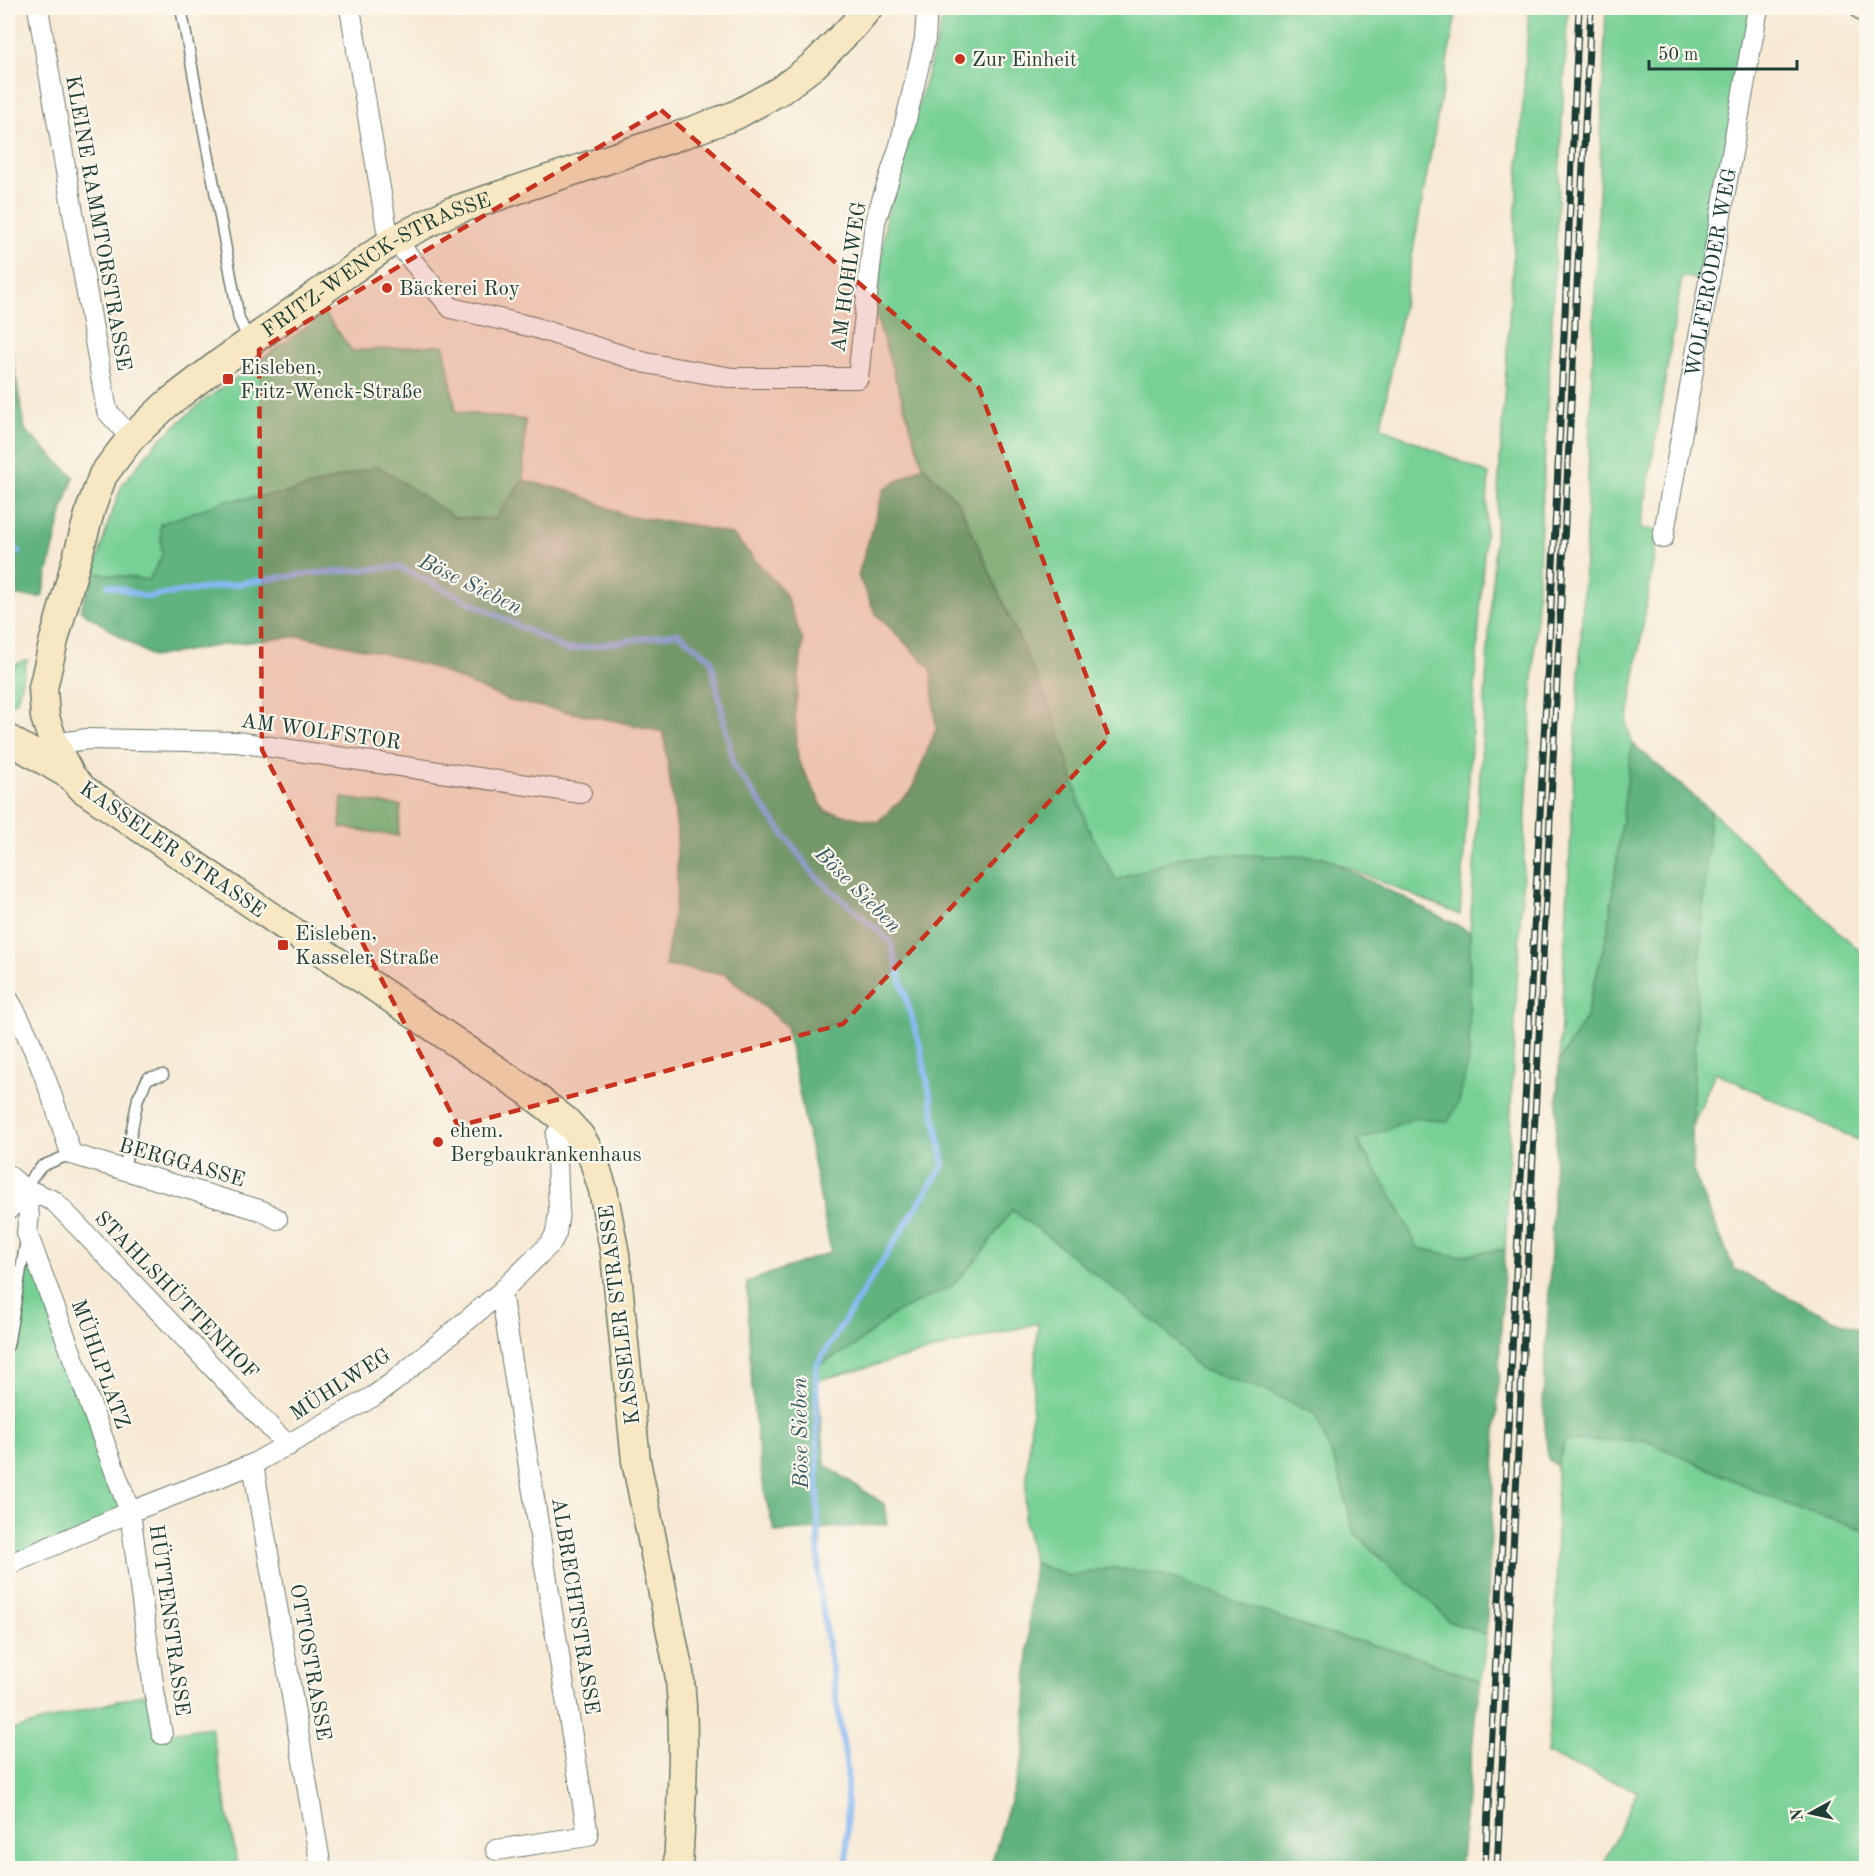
<svg xmlns="http://www.w3.org/2000/svg" width="1874" height="1876" viewBox="0 0 1874 1876" font-family="'Old Standard TT',serif">
<rect width="100%" height="100%" fill="#fbf7ec"/>
<filter id="ink" filterUnits="userSpaceOnUse"><feTurbulence type="fractalNoise" baseFrequency=".0167" numOctaves="2"/><feDisplacementMap in="SourceGraphic" scale="12" xChannelSelector="R" yChannelSelector="G"/><feConvolveMatrix kernelMatrix="1 2 1 2 8 2 1 2 1" color-interpolation-filters="sRGB"/></filter>
<filter id="wash" filterUnits="userSpaceOnUse"><feTurbulence type="fractalNoise" baseFrequency=".008" numOctaves="4" result="noise"/><feDisplacementMap in="SourceGraphic" scale="24" xChannelSelector="R" yChannelSelector="G"/><feGaussianBlur stdDeviation="1.35" result="paint"/><feColorMatrix in="noise" values="0 0 0 0 0 0 0 0 0 0 0 0 0 0 0 0 0 1.4 0 .05"/><feComposite in="paint" operator="in"/></filter>
<g filter="url(#wash)">
<rect width="100%" height="100%" fill="#f7e9d4"/>
<path fill="#77d095" stroke="#4b8664" stroke-width="1.5" d="M 946,8 L 1457,8 L 1381,427 L 1489,474 L 1460,915 L 1323,857 L 1191,854 L 1116,880 L 1087,826 L 1055,720 L 959,503 L 923,466 L 876,316 L 886,219 Z
M 1529,8 L 1568,8 L 1513,1062 L 1506,1231 L 1505,1249 L 1457,1256 L 1418,1248 L 1391,1194 L 1357,1140 L 1418,1117 L 1448,1122 L 1469,1058 L 1470,932 Z
M 1606,8 L 1751,8 L 1703,280 L 1682,277 L 1641,528 L 1658,531 L 1627,725 L 1632,743 L 1608,929 L 1586,1017 L 1559,1062 L 1585,558 Z
M 325,314 L 352,351 L 444,345 L 456,412 L 525,420 L 523,480 L 495,519 L 455,518 L 378,466 L 288,493 L 225,501 L 162,556 L 149,580 L 94,573 L 109,521 L 122,485 L 157,442 L 202,402 Z
M 24,660 L 27,660 L 17,700 L 8,706 L 8,670 Z
M 342,798 L 401,806 L 398,836 L 340,827 Z
M 1710,810 L 1866,957 L 1866,1144 L 1715,1072 L 1692,1128 L 1697,996 Z
M 1012,1210 L 1051,1239 L 1165,1330 L 1199,1369 L 1265,1390 L 1315,1414 L 1339,1474 L 1354,1532 L 1430,1601 L 1450,1622 L 1486,1634 L 1481,1682 L 1406,1653 L 1320,1632 L 1111,1568 L 1069,1576 L 1034,1563 L 1024,1520 L 1038,1323 L 818,1380 L 816,1366 L 853,1347 L 892,1315 L 952,1286 L 982,1253 Z
M 27,1233 L 130,1512 L 8,1565 L 8,1346 Z
M 1645,1440 L 1797,1509 L 1866,1530 L 1866,1868 L 1602,1868 L 1637,1791 L 1547,1754 L 1556,1658 L 1557,1466 L 1565,1441 Z
M 154,1691 L 163,1734 L 211,1727 L 238,1868 L 8,1868 L 8,1731 Z"/>
<path fill="#61b27e" stroke="#407859" stroke-width="1.5" d="M 8,332 L 25,430 L 74,477 L 63,508 L 42,597 L 8,596 Z
M 378,466 L 455,518 L 495,519 L 523,480 L 573,492 L 627,516 L 693,525 L 733,535 L 785,593 L 803,641 L 795,712 L 798,760 L 825,811 L 877,822 L 911,791 L 936,729 L 931,669 L 876,614 L 858,576 L 884,489 L 923,466 L 959,503 L 1055,720 L 1087,826 L 1116,880 L 1191,854 L 1323,857 L 1470,932 L 1469,1058 L 1459,1102 L 1448,1122 L 1417,1117 L 1357,1141 L 1391,1194 L 1418,1248 L 1457,1256 L 1505,1249 L 1486,1634 L 1450,1622 L 1430,1601 L 1390,1567 L 1354,1532 L 1339,1474 L 1315,1414 L 1265,1390 L 1199,1369 L 1165,1330 L 1051,1239 L 1012,1210 L 982,1253 L 952,1286 L 892,1315 L 853,1347 L 816,1366 L 825,1465 L 884,1504 L 887,1524 L 775,1532 C 765,1502 762,1478 758,1447 C 751,1392 749,1337 747,1282 L 831,1252 L 786,1026 L 725,974 L 665,966 L 677,891 L 677,830 L 663,732 L 611,720 L 510,701 L 431,667 L 378,652 L 302,636 L 222,645 L 152,657 L 80,610 L 94,573 L 149,580 L 162,556 L 160,524 L 225,501 L 288,493 Z
M 1632,743 L 1710,810 L 1697,996 L 1692,1128 L 1693,1171 L 1734,1269 L 1830,1318 L 1866,1331 L 1866,1530 L 1797,1509 L 1645,1440 L 1565,1441 L 1557,1466 L 1548,1459 L 1543,1402 L 1548,1315 L 1559,1062 L 1586,1017 L 1608,929 Z
M 1034,1563 L 1069,1576 L 1111,1568 L 1158,1573 L 1320,1632 L 1406,1653 L 1481,1682 L 1476,1710 L 1460,1868 L 990,1868 L 1024,1754 L 1030,1605 Z"/>
<g fill="none" stroke-linecap="round" stroke-linejoin="round">
<path stroke="#86b8f3" stroke-width="6" d="M 8,546 L 19,552
M 108,585 L 146,597 L 305,574 L 399,567 L 567,650 L 678,633 L 711,659 L 734,767 L 814,875 L 890,941 L 921,1050 L 944,1164 L 816,1366 L 819,1585 L 847,1769 L 847,1868"/>
</g>
</g>
<g filter="url(#ink)">
<g fill="none" stroke-linecap="round" stroke-linejoin="round">
<g stroke="#6b796c" stroke-width="13">
<path id="lane" d="M 181,8 L 239,319 L 250,342
M 124,1170 L 138,1098 L 148,1078 L 163,1075
M 23,1188 L 42,1166 L 71,1154
M 8,1346 L 26,1240"/>
</g>
<g stroke="#6b796c" stroke-width="22">
<g id="street">
<path d="M 38,8 L 107,411 L 131,438"/>
<path d="M 350,8 L 387,230 L 451,308 L 533,327 L 646,363 L 733,378 L 858,378 L 875,222 L 900,145 L 925,39 L 927,8"/>
<path id="s1" d="M 1663,538 L 1758,8"/>
<path d="M 54,744 L 87,739 L 237,742 L 581,793"/>
<path d="M 8,999 C 37,1047 54,1101 71,1154 L 263,1211 L 277,1219"/>
<path d="M 8,1175 L 23,1188 L 54,1201 L 288,1446"/>
<path d="M 23,1188 L 29,1215 L 27,1233 L 130,1512 L 154,1691 L 162,1734"/>
<path d="M 8,1210 L 23,1188"/>
<path d="M 253,1464 L 321,1868"/>
<path d="M 8,1565 L 130,1512 L 253,1464 L 374,1396 L 392,1383 L 501,1292 L 551,1243 L 556,1233 L 559,1212 L 556,1135 L 566,1121"/>
<path d="M 496,1850 L 588,1836 L 501,1292"/>
</g>
</g>
<g stroke="#6b796c" stroke-width="31">
<g id="secondary">
<path d="M 1865,8 L 1866,8"/>
<path d="M 8,739 L 71,776"/>
<path id="s2" d="M 678,1868 C 681,1803 687,1737 679,1672 L 636,1461 L 615,1254 L 603,1190 L 593,1158 L 580,1136 L 566,1121 L 526,1090 L 83,789 L 71,776 L 54,744 L 45,717 L 43,688 L 54,640 L 91,508 L 103,475 L 131,438 L 167,404 L 219,364 L 394,240 L 450,212 L 678,136 L 736,115 L 781,90 L 814,65 L 853,26 L 868,8"/>
</g>
</g>
<use href="#lane" stroke="#fff" stroke-width="10"/>
<use href="#street" stroke="#fff" stroke-width="20"/>
<use href="#secondary" stroke="#f7e8c3" stroke-width="28"/>
<g stroke="#1f3d34" stroke-width="7">
<path id="rail" d="M 1485,1868 L 1557,489 L 1579,8
M 1497,1868 L 1591,8"/>
</g>
<use href="#rail" stroke="#fbf7ec" stroke-width="4.5" stroke-dasharray="14" stroke-linecap="butt"/>
</g>
</g>
<path fill="#c8321e" fill-opacity="0.2" stroke="#c8321e" stroke-width="4.5" stroke-dasharray="12 8" stroke-linejoin="round" d="M 661,110 L 979,388 L 1109,737 L 843,1024 L 458,1126 L 262,750 L 259,350 Z"/>
<g fill="#c8321e" stroke="#fbf7ec" stroke-width="2">
<circle cx="960" cy="59" r="6"/>
<circle cx="387" cy="288" r="6"/>
<rect x="222" y="373" width="12" height="12" rx="3"/>
<rect x="277" y="939" width="12" height="12" rx="3"/>
<circle cx="438" cy="1142" r="6"/>
</g>
<g text-anchor="middle" stroke-width="4.5" stroke-linejoin="round" paint-order="stroke">
<g font-size="21" fill="#1f3d34" stroke="#fbf7ec" text-anchor="start">
<text x="972" y="66">Zur Einheit</text>
<text x="399" y="295">Bäckerei Roy</text>
<text x="240" y="374">Eisleben,<tspan x="240" dy="24">Fritz-Wenck-Straße</tspan></text>
<text x="295" y="940">Eisleben,<tspan x="295" dy="24">Kasseler Straße</tspan></text>
<text x="450" y="1137">ehem.<tspan x="450" dy="24">Bergbaukrankenhaus</tspan></text>
</g>
<g font-size="21" fill="#1f3d34" stroke="#fbf7ec">
<text transform="translate(99 223) rotate(80)" y="7">KLEINE RAMMTORSTRASSE</text>
<text dy="7" stroke="none"><textPath href="#s2" startOffset="2032">FRITZ-WENCK-STRASSE</textPath></text>
<text dy="7" stroke="none"><textPath href="#s1" startOffset="270">WOLFERÖDER WEG</textPath></text>
<text transform="translate(848 277) rotate(-82)" y="7">AM HOHLWEG</text>
<text transform="translate(321 731) rotate(8)" y="7">AM WOLFSTOR</text>
<text transform="translate(173 849) rotate(35)" y="7">KASSELER STRASSE</text>
<text transform="translate(182 1162) rotate(16)" y="7">BERGGASSE</text>
<text transform="translate(177 1295) rotate(46)" y="7">STAHLSHÜTTENHOF</text>
<text transform="translate(619 1315) rotate(-97)" y="7">KASSELER STRASSE</text>
<text transform="translate(101 1364) rotate(70)" y="7">MÜHLPLATZ</text>
<text transform="translate(340 1384) rotate(-33)" y="7">MÜHLWEG</text>
<text transform="translate(576 1606) rotate(81)" y="7">ALBRECHTSTRASSE</text>
<text transform="translate(170 1620) rotate(82)" y="7">HÜTTENSTRASSE</text>
<text transform="translate(311 1662) rotate(80)" y="7">OTTOSTRASSE</text>
</g>
<g font-size="22" font-style="italic" fill="#395c64" stroke="#fbf7ec">
<text transform="translate(471 583) rotate(26)" y="8">Böse Sieben</text>
<text transform="translate(859 889) rotate(45)" y="8">Böse Sieben</text>
<text transform="translate(799 1433) rotate(-91)" y="8">Böse Sieben</text>
</g>
</g>
<rect width="1874" height="1876" fill="none" stroke="#fbf7ec" stroke-width="30"/>
<g transform="translate(1811 1813) rotate(262)" stroke="#fbf7ec" stroke-width="4.5" paint-order="stroke">
<path d="M0-4.5L10 22L0 15L-10 22Z" fill="#1f3d34"/>
<text y="-9" font-size="16" font-weight="bold" text-anchor="middle" fill="#1f3d34">N</text>
</g>
<path d="M1649 60v9h148v-9" fill="none" stroke="#1f3d34" stroke-width="3"/>
<text x="1658" y="60" font-size="18" fill="#1f3d34" stroke="#fbf7ec" stroke-width="4.5" paint-order="stroke">50 m</text>
</svg>
